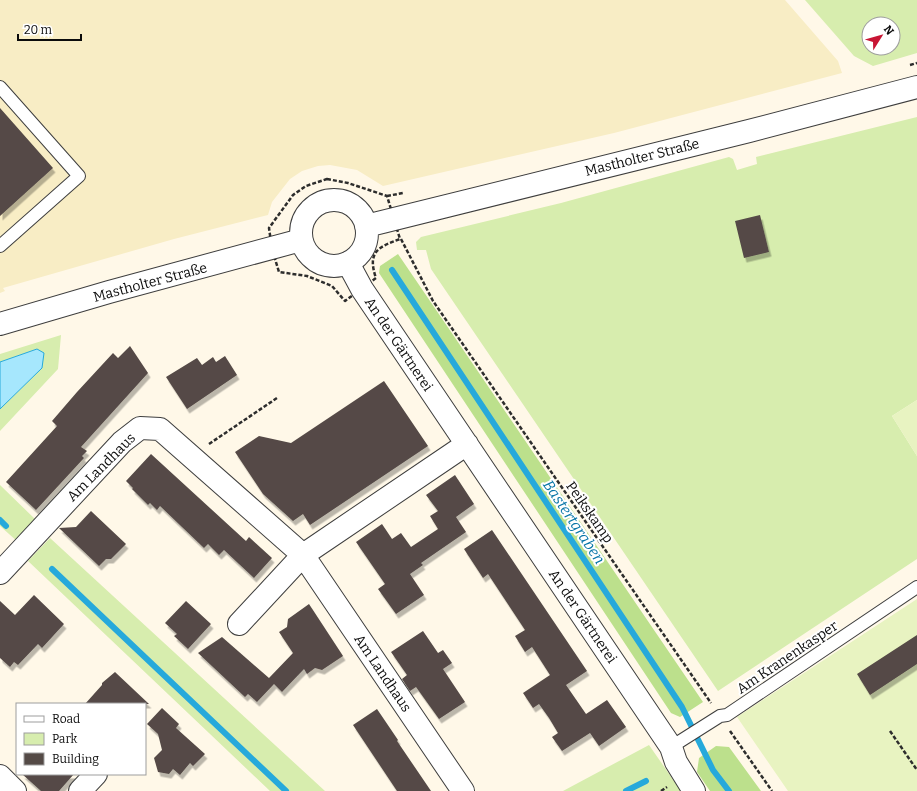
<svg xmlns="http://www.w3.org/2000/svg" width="917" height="791" viewBox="0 0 917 791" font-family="Bitter,serif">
<defs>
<filter id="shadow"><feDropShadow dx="2.5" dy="4.5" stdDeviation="0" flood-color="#0004"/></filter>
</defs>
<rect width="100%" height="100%" fill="#fff8e8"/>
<path fill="#f8edc5" d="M 0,0 L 785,0 L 838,61 L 842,73 L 614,133 L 383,186 L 357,170 L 330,165 L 318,166 L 302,171 L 290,179 L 272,202 L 268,215 L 174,239 L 3,288 L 5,291 L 0,293 Z"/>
<path fill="#d7edae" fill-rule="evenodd" d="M 805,0 L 917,0 L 917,53 L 873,66 L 854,56 ZM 869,24 L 893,24 L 893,48 L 869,48 Z
M 917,117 L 917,400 L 892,416 L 917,456 L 917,559 L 718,691 L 431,269 L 426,250 L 417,250 L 416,242 L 421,237 L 561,203 L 729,157 L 733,159 L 737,170 L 757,164 L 756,157 Z
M 61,335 L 58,369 L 0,431 L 0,409 L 42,368 L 37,349 L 0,362 L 0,354 Z
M 0,485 L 37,521 L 18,542 L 0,526 Z
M 50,538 L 325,791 L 270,791 L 28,561 Z
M 649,745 L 681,791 L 563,791 Z"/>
<path fill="#bce08c" d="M 398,254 L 703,702 L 680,717 L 671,713 L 379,273 L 380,266 Z
M 716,746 L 729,747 L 761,791 L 710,791 L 697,772 L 699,758 Z"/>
<path fill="#e8f3c1" d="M 917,400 L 917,456 L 892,416 Z
M 917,599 L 917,791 L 788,791 L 737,717 Z"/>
<path fill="#a6e7fd" stroke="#26a9db" d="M 37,349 L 44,353 L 42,368 L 0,409 L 0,362 Z"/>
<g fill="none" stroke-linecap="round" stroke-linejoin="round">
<path stroke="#26a9db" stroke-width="6" d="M 392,270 L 682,707 L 713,770 L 729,791
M 0,520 L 6,526
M 52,569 L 286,791
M 626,791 L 646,781"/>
</g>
<path fill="#544a46" filter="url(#shadow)" d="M 0,108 L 53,168 L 0,216 Z
M 760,215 L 769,252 L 744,258 L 735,221 Z
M 130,346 L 148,373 L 81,447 L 87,451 L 82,456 L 84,458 L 36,510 L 6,482 L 57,426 L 52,421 L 77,392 L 113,353 L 118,358 Z
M 225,356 L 237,375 L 187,409 L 166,377 L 197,358 L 202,365 L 213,357 L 216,362 Z
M 384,381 L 428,446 L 310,525 L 303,514 L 293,521 L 263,494 L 235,452 L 259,436 L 291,443 Z
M 151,454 L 246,541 L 249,537 L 272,558 L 254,578 L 224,550 L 219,555 L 208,544 L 204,548 L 160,506 L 157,510 L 150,503 L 148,505 L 132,489 L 133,488 L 126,481 Z
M 455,475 L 474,504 L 456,517 L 466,532 L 421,563 L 423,565 L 410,574 L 424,595 L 396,614 L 378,589 L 385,584 L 356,542 L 382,524 L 392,539 L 401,533 L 411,547 L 438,529 L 430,516 L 438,511 L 426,495 Z
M 91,511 L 126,544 L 111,559 L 106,559 L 99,566 L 59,528 L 76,527 Z
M 492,530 L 587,671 L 566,685 L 586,714 L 607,700 L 626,727 L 599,746 L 590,733 L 562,751 L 552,737 L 558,733 L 549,718 L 539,704 L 533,708 L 523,693 L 550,675 L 532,647 L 525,652 L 515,636 L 525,630 L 488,574 L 483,578 L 464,549 Z
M 34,595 L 64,624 L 42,648 L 38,644 L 18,665 L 14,662 L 10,667 L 0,658 L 0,601 L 15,615 Z
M 186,601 L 211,624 L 188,649 L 174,636 L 177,634 L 165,623 Z
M 309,604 L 343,656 L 322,670 L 315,668 L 307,674 L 304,669 L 282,692 L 274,684 L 257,702 L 248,694 L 245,697 L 198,653 L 222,637 L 269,678 L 293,653 L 279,632 L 287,627 L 288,619 Z
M 423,631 L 438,653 L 443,650 L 452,663 L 443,669 L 465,702 L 439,719 L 416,687 L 410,691 L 402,679 L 407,675 L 391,652 Z
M 917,635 L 917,664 L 870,695 L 857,674 Z
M 115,672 L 149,704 L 85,704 L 102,685 L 102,683 Z
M 162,708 L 179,724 L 176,728 L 205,754 L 193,766 L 190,763 L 180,775 L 173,769 L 169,774 L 158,772 L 154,758 L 162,750 L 158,734 L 147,724 Z
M 377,709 L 398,740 L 397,741 L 431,791 L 397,791 L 353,725 Z
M 22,774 L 74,774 L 59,791 L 41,791 Z"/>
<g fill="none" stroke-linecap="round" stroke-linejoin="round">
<g stroke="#3e3e3e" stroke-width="14">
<path id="service" d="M 0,87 L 79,176 L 0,246
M 671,747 L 720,716 L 727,715 L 917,587"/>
</g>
<g stroke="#3e3e3e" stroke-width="24">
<path id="minor" d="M 348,263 L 362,289 L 671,747 L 676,762 L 694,791
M 0,573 L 122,442 L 140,428 L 160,429 L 303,555 L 463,791
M 239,624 L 303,555 L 467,444
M 0,776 L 15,791
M 80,791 L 96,774"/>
</g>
<g stroke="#3e3e3e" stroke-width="24">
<path id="tertiary" d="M301 233a33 33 0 1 1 66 0a33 33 0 1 1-66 0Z
M 366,226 L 749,131 L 917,87
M 0,324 L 109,292 L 301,240"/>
</g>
<path stroke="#2d2d2d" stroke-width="2.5" stroke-dasharray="4 2" stroke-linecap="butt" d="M 910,65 L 917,63
M 327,179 L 348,183 L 387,196 L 400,239 C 378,247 367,252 376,278 L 345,301 L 332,286 L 307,276 L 279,272 L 272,249 L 269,228 L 293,195 L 306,186 Z
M 387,196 L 403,193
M 401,239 L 433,301 L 711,703
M 209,444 L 277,398
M 730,731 L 772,791
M 890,731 L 917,770
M 661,791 L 667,787"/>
<use href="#service" stroke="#fff" stroke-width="12"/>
<use href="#minor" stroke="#fff" stroke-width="22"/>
<use href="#tertiary" stroke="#fff" stroke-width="22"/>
</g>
<g text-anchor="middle" stroke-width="4" stroke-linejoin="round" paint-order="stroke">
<g font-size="14" fill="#0b0b0b" stroke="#fff">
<text transform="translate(642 157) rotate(-14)" y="5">Mastholter Straße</text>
<text transform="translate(150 282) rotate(-15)" y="5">Mastholter Straße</text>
<text transform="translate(399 344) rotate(56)" y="5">An der Gärtnerei</text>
<text transform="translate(101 467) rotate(-45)" y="5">Am Landhaus</text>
<text transform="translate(590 512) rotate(55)" y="5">Peikskamp</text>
<text transform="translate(583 616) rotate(56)" y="5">An der Gärtnerei</text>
<text transform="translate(787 657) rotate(-34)" y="5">Am Kranenkasper</text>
<text transform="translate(383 673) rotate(56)" y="5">Am Landhaus</text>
</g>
<g font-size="15" font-style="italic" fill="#0876a8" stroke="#fff">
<text transform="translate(574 522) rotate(56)" y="5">Bastertgraben</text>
</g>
</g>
<rect x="16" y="703" width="130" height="72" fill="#ffffff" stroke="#9d9d9d"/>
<rect x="24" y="716" width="20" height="6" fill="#ffffff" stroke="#9d9d9d"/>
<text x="52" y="723" font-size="12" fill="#0b0b0b">Road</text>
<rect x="24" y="733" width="20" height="12" fill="#d7edae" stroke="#9d9d9d"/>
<text x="52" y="743" font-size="12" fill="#0b0b0b">Park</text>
<rect x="24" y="753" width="20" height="12" fill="#544a46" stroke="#9d9d9d"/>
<text x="52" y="763" font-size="12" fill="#0b0b0b">Building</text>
<g transform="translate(881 36) rotate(53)"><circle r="19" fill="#ffffff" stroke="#9d9d9d"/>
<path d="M0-3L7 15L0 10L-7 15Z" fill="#c81534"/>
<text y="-6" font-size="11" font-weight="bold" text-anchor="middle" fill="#0b0b0b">N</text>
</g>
<path d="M18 34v6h63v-6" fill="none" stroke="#0b0b0b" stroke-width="2"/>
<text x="24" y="34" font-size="12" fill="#0b0b0b" stroke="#ffffff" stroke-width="3" paint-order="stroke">20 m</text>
</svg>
